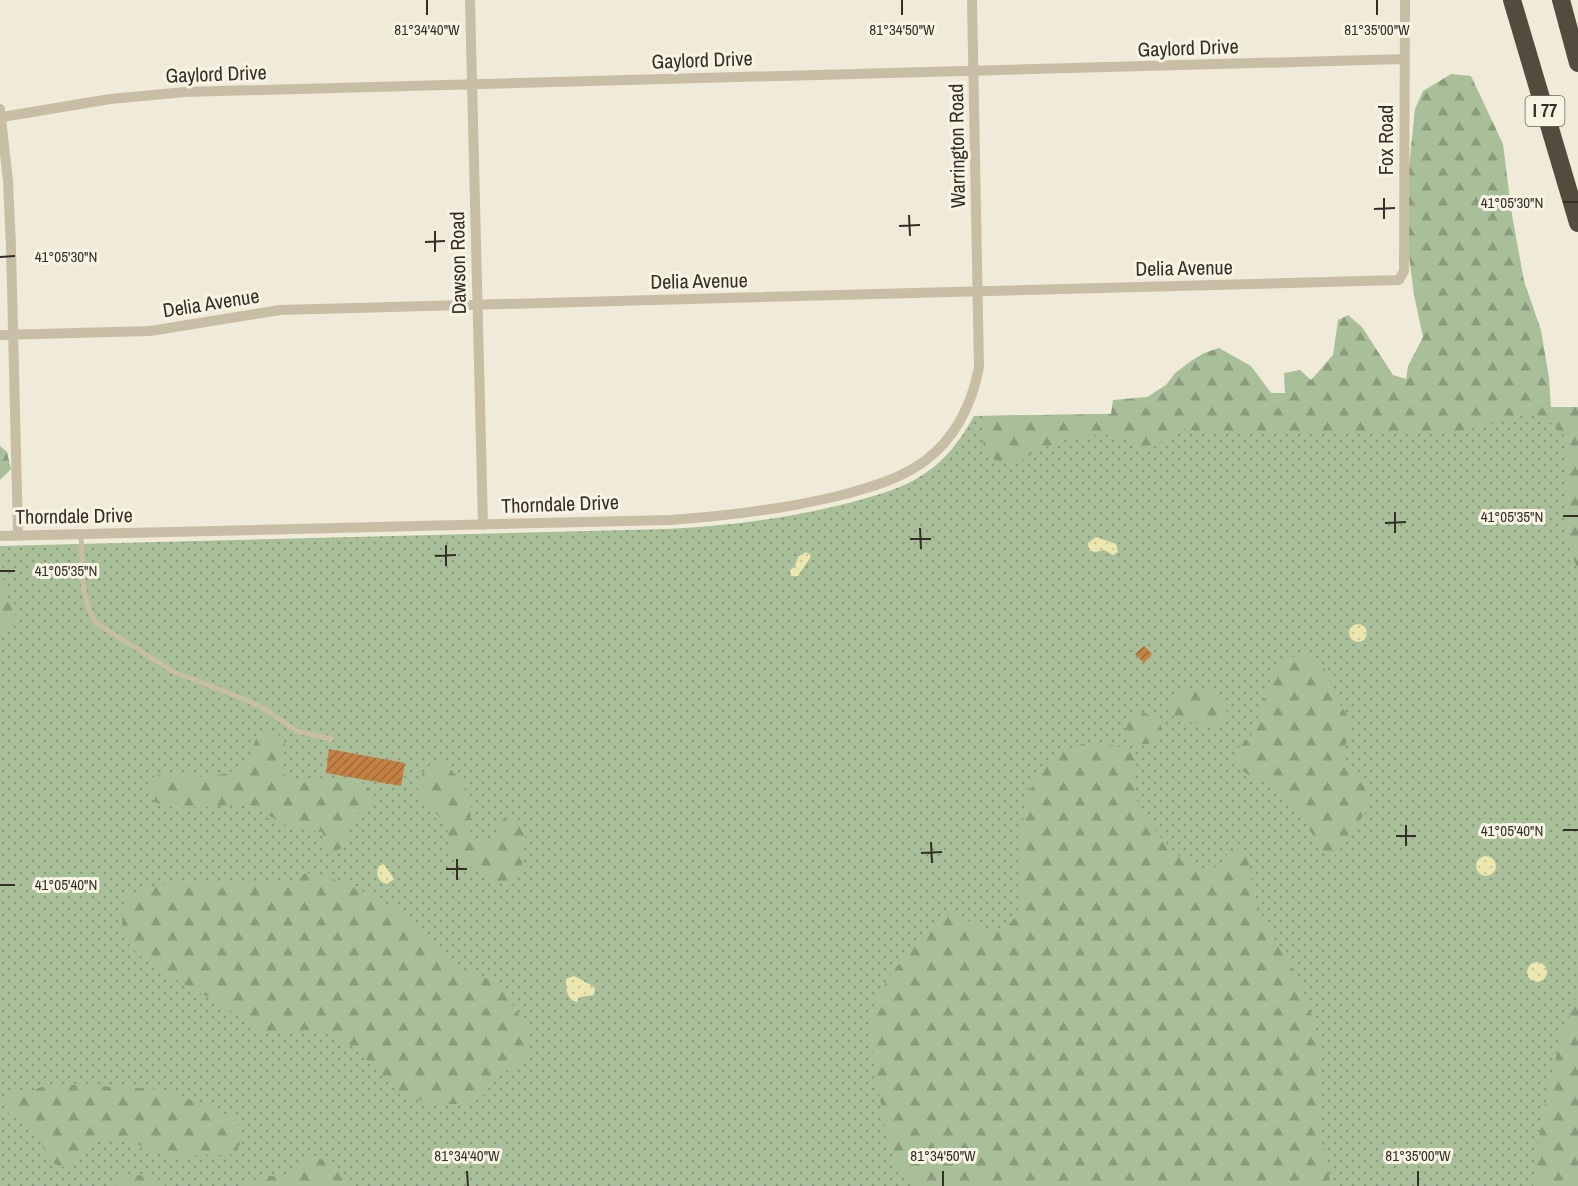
<svg xmlns="http://www.w3.org/2000/svg" width="1578" height="1186" viewBox="0 0 1578 1186" font-family="'Archivo Narrow',sans-serif">
<defs>
<pattern id="grass-dots" width="8" height="8" patternUnits="userSpaceOnUse" patternTransform="scale(1.5)"><rect width="8" height="8" fill="#a9bf99"/><path d="M2 2h.1M6 6h.1" fill="none" stroke="#8a9c7d" stroke-width="1.8" stroke-linecap="round"/></pattern>
<pattern id="forest-firs" width="22" height="20" patternUnits="userSpaceOnUse" patternTransform="scale(1.5)"><rect width="22" height="20" fill="#a9bf99"/><path d="M5 1l3.5 6h-7zM16 11l3.5 6h-7z" fill="#8a9c7d"/></pattern>
<pattern id="sand-dots" width="8" height="8" patternUnits="userSpaceOnUse" patternTransform="scale(1.5)"><rect width="8" height="8" fill="#ece6af"/><path d="M2 2h.1M6 6h.1" fill="none" stroke="#cbc696" stroke-width="1.8" stroke-linecap="round"/></pattern>
<pattern id="building-hatch" width="6" height="6" patternUnits="userSpaceOnUse" patternTransform="scale(1.5)"><rect width="6" height="6" fill="#c38244"/><path d="M-1 1l2-2M0 6l6-6M5 7l2-2" fill="none" stroke="#9f6b39"/></pattern>
</defs>
<rect width="100%" height="100%" fill="#f0ebd8"/>
<path fill="url(#grass-dots)" d="M 1578,407 L 1578,1140 L 1567,1186 L 0,1186 L 0,546 L 667,529 C 730,526 791,518 852,502 C 877,495 902,489 924,474 C 946,460 961,439 974,416 Z"/>
<path fill="url(#forest-firs)" d="M 1451,74 L 1471,76 L 1503,144 L 1512,215 L 1524,281 L 1541,330 L 1549,378 L 1551,407 L 1578,407 L 1578,570 L 1568,545 L 1567,532 L 1567,442 L 1565,436 L 1550,422 L 1539,416 L 1526,415 L 1459,431 L 1426,434 L 1220,434 L 1175,428 C 1169,433 1161,444 1154,447 C 1141,452 1132,441 1120,437 C 1111,434 1102,434 1093,435 C 1075,437 1056,442 1039,450 C 1030,454 1022,462 1010,463 C 983,465 979,437 984,416 L 1111,414 L 1113,400 L 1147,397 L 1166,385 L 1175,373 L 1191,361 L 1204,353 L 1219,348 L 1251,366 L 1271,393 L 1285,393 L 1284,373 L 1300,370 L 1311,380 L 1333,355 L 1338,320 L 1348,315 L 1362,327 L 1393,375 L 1406,379 L 1408,366 L 1423,337 L 1414,295 L 1407,241 L 1409,167 L 1415,109 L 1423,91 Z
M 0,446 L 7,452 L 11,469 L 0,480 Z
M 0,555 C 4,566 2,577 4,588 C 8,608 25,611 9,632 L 0,633 Z
M 1302,655 C 1310,656 1316,658 1322,665 C 1330,676 1332,691 1339,703 C 1344,711 1352,718 1351,728 C 1350,740 1341,747 1345,759 C 1351,774 1369,780 1370,797 C 1370,799 1369,804 1369,806 C 1366,812 1339,852 1334,856 L 1325,853 C 1312,835 1297,806 1282,792 C 1268,780 1238,779 1236,756 C 1236,746 1247,742 1252,734 C 1262,714 1266,690 1274,668 C 1282,660 1290,657 1302,655 Z
M 1191,688 C 1206,688 1233,694 1226,714 C 1224,718 1221,723 1217,724 C 1209,728 1201,724 1194,723 C 1169,719 1163,713 1178,691 Z
M 1135,711 L 1141,711 L 1161,721 L 1161,734 C 1151,747 1138,748 1127,735 C 1126,725 1126,716 1135,711 Z
M 270,733 C 297,736 278,757 284,774 C 287,776 290,778 293,778 C 312,784 372,766 372,800 C 367,807 359,810 354,817 C 347,829 349,857 328,849 L 322,832 C 310,830 297,829 286,825 C 273,820 263,809 250,806 C 229,801 151,820 148,791 C 147,785 149,778 155,776 C 168,771 183,776 196,777 C 205,777 215,776 223,774 C 259,767 248,741 261,734 C 262,734 269,733 270,733 Z
M 1087,743 C 1099,743 1121,744 1131,753 C 1141,764 1134,780 1135,793 C 1139,817 1174,857 1196,866 C 1205,870 1214,868 1223,865 C 1227,856 1229,843 1241,847 L 1249,863 L 1252,889 L 1262,917 L 1294,973 L 1307,999 L 1322,1050 L 1321,1092 L 1317,1118 L 1331,1186 L 911,1186 L 907,1183 L 889,1147 L 874,1067 L 870,1021 L 876,1003 L 888,978 L 910,950 L 940,919 L 948,914 L 957,914 L 987,932 C 1000,930 1011,926 1017,914 C 1025,897 1020,876 1020,859 C 1021,808 1029,755 1087,743 Z
M 433,763 C 436,763 440,763 443,764 C 452,766 470,794 471,803 C 473,819 464,824 475,840 L 484,842 L 495,838 L 498,823 L 506,817 L 519,820 L 525,827 C 525,844 525,874 511,885 C 494,881 460,865 452,849 C 447,840 450,831 444,823 C 436,811 424,803 417,791 C 418,779 423,769 433,763 Z
M 306,873 C 327,872 389,902 405,916 C 414,924 421,935 429,943 C 436,951 445,958 454,963 C 465,971 486,977 494,983 C 510,996 535,1034 528,1054 C 522,1069 505,1068 496,1078 C 490,1084 488,1091 482,1096 C 473,1105 450,1105 438,1103 C 406,1100 391,1087 370,1064 C 363,1056 356,1048 346,1043 C 337,1037 324,1031 313,1030 C 296,1029 279,1036 263,1031 C 248,1026 237,1015 225,1007 C 197,989 145,969 127,941 C 119,929 123,911 125,897 L 133,893 L 158,885 L 203,883 L 287,884 Z
M 1578,991 L 1578,1186 L 1533,1186 L 1541,1125 L 1559,1044 Z
M 50,1084 L 163,1089 L 189,1099 L 233,1117 L 242,1132 L 240,1144 L 234,1154 C 222,1156 210,1154 197,1155 C 188,1155 180,1158 170,1156 C 149,1150 131,1139 108,1139 C 83,1138 83,1169 65,1167 C 43,1165 45,1143 34,1130 C 22,1118 4,1120 5,1099 L 10,1094 L 23,1094 Z
M 313,1156 C 329,1160 340,1173 348,1186 L 242,1186 L 267,1176 L 288,1176 L 295,1173 L 309,1158 Z
M 123,1174 C 139,1174 153,1177 166,1186 L 116,1186 L 118,1177 Z"/>
<path fill="url(#sand-dots)" d="M 1096,537 L 1116,544 L 1118,552 L 1113,555 L 1104,550 L 1095,552 L 1089,550 L 1088,543 Z
M 806,552 L 811,555 L 810,558 L 798,576 L 791,576 L 790,570 L 795,566 L 798,557 Z
M1349 633a9 9 0 1 1 18 0a9 9 0 1 1-18 0Z
M1476 866a10 10 0 1 1 20 0a10 10 0 1 1-20 0Z
M 384,864 L 394,879 L 387,884 C 378,882 375,874 379,866 Z
M1527 972a10 10 0 1 1 20 0a10 10 0 1 1-20 0Z
M 574,976 C 580,979 590,984 595,988 L 594,995 L 580,997 L 577,1002 C 566,999 566,988 566,979 Z"/>
<path fill="url(#building-hatch)" d="M 1144,646 L 1152,654 L 1144,663 L 1135,654 Z
M 329,749 L 405,763 L 401,786 L 326,773 Z"/>
<g fill="none" stroke-linecap="round" stroke-linejoin="round">
<path stroke="#c8bea5" stroke-width="5" d="M 81,534 C 83,563 79,598 96,623 L 174,672 L 244,699 L 263,708 L 297,731 L 331,739"/>
<path stroke="#c8bea5" stroke-width="10" d="M 470,0 L 483,525
M 0,109 L 8,181 L 11,247 L 18,535
M 2,117 L 110,99 L 185,92 L 1404,59
M 0,335 L 150,331 L 280,310 L 1399,280 L 1404,271 L 1405,0
M 0,536 L 670,520 C 728,516 785,509 842,495 C 871,487 901,479 926,460 C 956,437 972,404 979,367 L 972,0"/>
<path stroke="#544a3d" stroke-width="18" d="M 1512,0 L 1578,223
M 1561,0 L 1578,63"/>
</g>
<path fill="none" stroke="#342e26" stroke-width="2" d="M 427,0 L 427,15M 902,0 L 902,15M 1377,0 L 1377,15M 1384,198 L 1384,219M 1563,202 L 1578,202M 1374,209 L 1395,208M 909,215 L 910,236M 899,226 L 920,225M 435,231 L 435,252M 425,242 L 445,241M 0,257 L 15,256M 1395,512 L 1395,533M 1563,516 L 1578,516M 1385,523 L 1406,522M 920,528 L 921,549M 910,539 L 931,539M 446,545 L 446,566M 435,556 L 456,555M 0,571 L 15,571M 1406,825 L 1406,846M 1563,830 L 1578,830M 1396,836 L 1416,836M 931,842 L 932,863M 921,853 L 942,852M 457,859 L 457,880M 446,869 L 467,869M 0,885 L 15,885M 467,1171 L 468,1186M 943,1171 L 943,1186M 1418,1171 L 1418,1186"/>
<g text-anchor="middle" stroke-width="6" stroke-linejoin="round" paint-order="stroke">
<rect fill="#f8f4e4" stroke="#6f695f" stroke-width="1.5" x="1525.5" y="96" width="39" height="30" rx="4.5"/>
<g font-size="18" font-weight="bold" fill="#342e26">
<text x="1545" y="117">I 77</text>
</g>
<g font-size="20" fill="#342e26" stroke="#f8f4e4">
<text transform="translate(1188 48) rotate(-2)" y="7">Gaylord Drive</text>
<text transform="translate(702 60) rotate(-2)" y="7">Gaylord Drive</text>
<text transform="translate(216 74) rotate(-2)" y="7">Gaylord Drive</text>
<text transform="translate(1386 140) rotate(-90)" y="7">Fox Road</text>
<text transform="translate(957 146) rotate(-91)" y="7">Warrington Road</text>
<text transform="translate(458 263) rotate(-91)" y="7">Dawson Road</text>
<text transform="translate(1184 268) rotate(-1)" y="7">Delia Avenue</text>
<text transform="translate(699 281) rotate(-1)" y="7">Delia Avenue</text>
<text transform="translate(211 303) rotate(-9)" y="7">Delia Avenue</text>
<text transform="translate(560 504) rotate(-2)" y="7">Thorndale Drive</text>
<text transform="translate(74 516) rotate(-1)" y="7">Thorndale Drive</text>
</g>
</g>
<g font-size="15" text-anchor="middle" fill="#342e26" stroke="#f8f4e4" stroke-width="6" stroke-linejoin="round" paint-order="stroke">
<text x="427" y="35">81°34'40"W</text>
<text x="902" y="35">81°34'50"W</text>
<text x="1377" y="35">81°35'00"W</text>
<text x="1512" y="208">41°05'30"N</text>
<text x="66" y="262">41°05'30"N</text>
<text x="1512" y="522">41°05'35"N</text>
<text x="66" y="576">41°05'35"N</text>
<text x="1512" y="836">41°05'40"N</text>
<text x="66" y="890">41°05'40"N</text>
<text x="467" y="1161">81°34'40"W</text>
<text x="943" y="1161">81°34'50"W</text>
<text x="1418" y="1161">81°35'00"W</text>
</g>
</svg>
